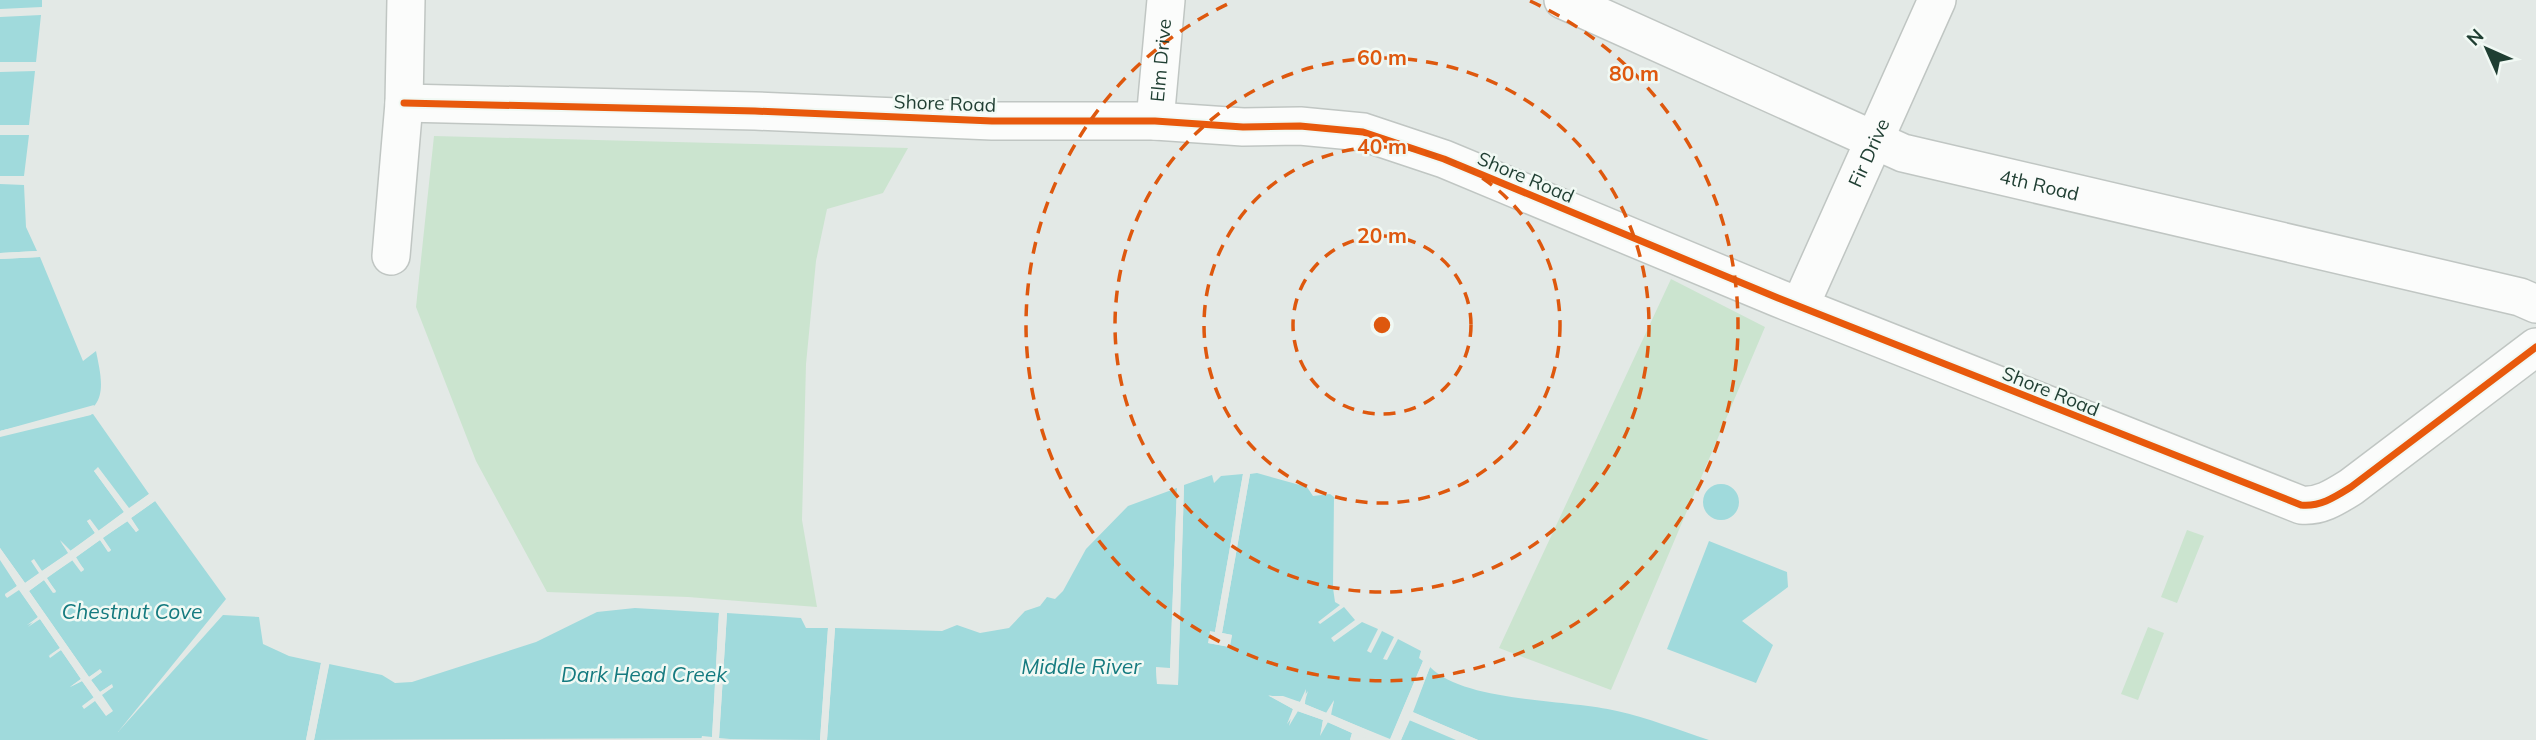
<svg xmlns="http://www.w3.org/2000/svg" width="2536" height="740" viewBox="0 0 2536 740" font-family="Mulish,sans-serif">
<rect width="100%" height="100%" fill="#e3e9e6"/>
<path fill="#cbe4cf" d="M 434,136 L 908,148 L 883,193 L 827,209 L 816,261 L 806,364 L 802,520 L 817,607 L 688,597 L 547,592 L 476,461 L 416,307 Z
M 1671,279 L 1765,327 L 1611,690 L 1499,648 Z
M 2187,530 L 2204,536 L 2177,603 L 2161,597 Z
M 2148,627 L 2164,633 L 2138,700 L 2121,694 Z"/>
<path fill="#a0dadc" d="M 0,0 L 42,0 L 42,7 L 0,9 Z
M 41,15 L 36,62 L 0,62 L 0,17 Z
M 35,71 L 29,125 L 0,125 L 0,72 Z
M 0,135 L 29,135 L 24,176 L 0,176 Z
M 0,184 L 24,185 L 26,227 L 37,251 L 0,253 Z
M 40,257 L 83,361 L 96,351 C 99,367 106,391 95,405 C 88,413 15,427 0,431 L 0,259 Z
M 93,414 L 149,494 L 129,509 L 98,468 L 94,471 L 124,512 L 98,531 L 90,520 L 87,521 L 95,533 L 70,551 L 60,541 L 69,553 L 42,571 L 32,561 L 40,573 L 25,583 L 0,548 L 0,436 Z
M 1257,473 L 1307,487 L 1313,496 L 1330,494 L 1334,497 L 1333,588 L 1335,602 L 1340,605 L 1318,622 L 1320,624 L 1344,607 L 1355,620 L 1331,638 L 1334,642 L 1362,622 L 1378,629 L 1367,651 L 1371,653 L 1382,631 L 1394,637 L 1383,659 L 1387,660 L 1398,639 L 1421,651 L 1419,658 L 1423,661 L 1390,740 L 1330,714 L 1334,701 L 1327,713 L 1304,704 L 1308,691 L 1300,702 L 1283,696 L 1269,696 L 1293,709 L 1287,724 L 1297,711 L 1323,720 L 1321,733 L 1327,722 L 1352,733 L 1350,740 L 827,740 L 835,628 L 942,631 L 957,625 L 980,633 L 1009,628 L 1025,611 L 1040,606 L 1047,597 L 1055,599 L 1063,591 L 1086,549 L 1128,506 L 1177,488 L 1170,668 L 1156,668 L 1157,684 L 1178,684 L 1184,485 L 1212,475 L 1214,483 L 1221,476 L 1243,474 L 1215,632 L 1208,643 L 1229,647 L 1232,635 L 1222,633 L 1250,474 Z
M1703 502a18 18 0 1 1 36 0a18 18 0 1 1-36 0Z
M 155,501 L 226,599 L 118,732 L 223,615 L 259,617 L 263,644 L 289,656 L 321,663 L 306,740 L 0,740 L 0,560 L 17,586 L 5,594 L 6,597 L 19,589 L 38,617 L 27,625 L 40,619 L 60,648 L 49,656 L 50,658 L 61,650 L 81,679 L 70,687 L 82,681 L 94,698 L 82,707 L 95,700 L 106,715 L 112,711 L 101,695 L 113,687 L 111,685 L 100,692 L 91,680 L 102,672 L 100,670 L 89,677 L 29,591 L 44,580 L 53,593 L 56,591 L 46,578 L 73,560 L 82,571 L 84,569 L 75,558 L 100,540 L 108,552 L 111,550 L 102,538 L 128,521 L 136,532 L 138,530 L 131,518 Z
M 1709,541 L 1787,572 L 1788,587 L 1742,621 L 1773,645 L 1756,683 L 1667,649 Z
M 635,608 L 719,613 L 712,738 L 314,740 L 329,664 L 382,675 L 395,683 L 412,682 L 536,642 L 597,612 Z
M 727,613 L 801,618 L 806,628 L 828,628 L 820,740 L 719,739 Z
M 1430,667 C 1466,703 1568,699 1617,711 C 1648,718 1679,730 1709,740 L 1478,740 L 1412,712 Z
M 1409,720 L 1456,740 L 1401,740 Z"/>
<path fill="#e3e9e6" d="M 37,251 L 40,257 L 0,259 L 0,253 Z
M 94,405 L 91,415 L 0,437 L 0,431 Z
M 98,467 L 129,508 L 149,494 L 151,496 L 23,586 L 0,554 L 0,548 L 25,583 L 39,573 L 31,561 L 34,559 L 42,571 L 68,553 L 60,540 L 71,551 L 95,533 L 87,521 L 90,519 L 99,531 L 124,512 L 94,471 Z
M 1243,474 L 1250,474 L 1222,633 L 1232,635 L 1230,647 L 1208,643 L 1210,631 L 1215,632 Z
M 1184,485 L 1178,685 L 1157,684 L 1156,667 L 1170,668 L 1177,488 Z
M 153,499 L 155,501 L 131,518 L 139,530 L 136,532 L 127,521 L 103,538 L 111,550 L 109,552 L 100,540 L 76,557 L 84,570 L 81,572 L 72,560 L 47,578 L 56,592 L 54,593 L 44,580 L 29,591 L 89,677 L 100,669 L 102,672 L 91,680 L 100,692 L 112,684 L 113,687 L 102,695 L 113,711 L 106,716 L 95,701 L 84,709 L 82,706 L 94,697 L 82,681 L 70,687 L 81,679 L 61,650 L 48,656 L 60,648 L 40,619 L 28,627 L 38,617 L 19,590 L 7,598 L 5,595 L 17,586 L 0,557 L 107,711 L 26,590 Z
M 719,613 L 723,613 L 716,738 L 701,740 L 702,736 L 712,737 Z
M 723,613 L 727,613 L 719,738 L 730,739 L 716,740 Z
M 828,628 L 835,628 L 827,740 L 820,740 Z
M 330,661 L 314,740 L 311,740 L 325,664 Z
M 1423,661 L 1426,663 L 1394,740 L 1382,740 L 1301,706 L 1280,699 L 1372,740 L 1356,735 L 1350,740 L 1352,733 L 1328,722 L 1320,736 L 1323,720 L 1298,711 L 1289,726 L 1293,709 L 1268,695 L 1300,702 L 1306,689 L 1305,704 L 1326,713 L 1334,700 L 1331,715 L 1390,739 Z
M 321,663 L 324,663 L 309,740 L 306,740 Z
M 1427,665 L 1430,667 L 1413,712 L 1478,740 L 1469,740 L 1410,714 Z
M 1409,716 L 1458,737 L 1460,740 L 1410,720 L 1401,740 L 1398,740 Z"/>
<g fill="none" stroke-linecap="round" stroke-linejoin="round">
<g stroke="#c0c6c3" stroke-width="40">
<g id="minor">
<path id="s1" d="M 1563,0 L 1903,153 L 2520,297 L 2536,304"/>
<path d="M 404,103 L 755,111 L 992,121 L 1155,121 L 1243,127 L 1300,126 L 1363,132 L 1444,159 L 1778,298 L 2301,505 C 2320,507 2335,497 2351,487 L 2536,347"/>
<path id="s2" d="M 1155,121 L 1166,0"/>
<path d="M 391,256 L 404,103 L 406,0"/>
<path id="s3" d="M 1800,306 L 1937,0"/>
</g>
</g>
<use href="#minor" stroke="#fbfcfb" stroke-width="37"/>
<g stroke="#f1f9f4" stroke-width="11">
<path id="cycleway" d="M 404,103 L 755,111 L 992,121 L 1155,121 L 1243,127 L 1300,126 L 1363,132 L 1444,159 L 1778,298 L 2301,505 C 2320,507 2335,497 2351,487 L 2536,347"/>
</g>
<use href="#cycleway" stroke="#e8590c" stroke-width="7"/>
</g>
<g fill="none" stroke="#de580e" stroke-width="3.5" stroke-dasharray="12 9">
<circle cx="1382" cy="325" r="89"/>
<circle cx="1382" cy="325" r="178"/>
<circle cx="1382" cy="325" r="267"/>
<path d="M1530 1A356 356 0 1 1 1234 1"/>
</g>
<g text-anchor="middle" stroke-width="5" stroke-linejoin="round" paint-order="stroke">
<g font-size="19" fill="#1f3e32" stroke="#f1f9f4">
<text dy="7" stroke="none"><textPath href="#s2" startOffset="61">Elm Drive</textPath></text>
<text transform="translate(945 103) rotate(2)" y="7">Shore Road</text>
<text dy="7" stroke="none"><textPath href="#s3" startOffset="168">Fir Drive</textPath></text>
<text transform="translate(1526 177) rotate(23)" y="7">Shore Road</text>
<text dy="7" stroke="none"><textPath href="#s1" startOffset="513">4th Road</textPath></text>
<text transform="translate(2051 391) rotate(22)" y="7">Shore Road</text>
</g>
<g font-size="21" font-style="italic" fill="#147a7f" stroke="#f1f9f4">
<text x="132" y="619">Chestnut Cove</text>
<text x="1081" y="674">Middle River</text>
<text x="644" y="682">Dark Head Creek</text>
</g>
</g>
<circle cx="1382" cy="325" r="10" fill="#de580e" stroke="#f1f9f4" stroke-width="3.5"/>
<g font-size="21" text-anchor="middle" font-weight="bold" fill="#de580e" stroke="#f1f9f4" stroke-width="5" stroke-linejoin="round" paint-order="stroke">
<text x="1382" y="65">60 m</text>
<text x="1634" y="81">80 m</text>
<text x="1382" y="154">40 m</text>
<text x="1382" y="243">20 m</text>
</g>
<g transform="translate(2487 49) rotate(315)" stroke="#f1f9f4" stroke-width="5" paint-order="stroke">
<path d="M0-5L12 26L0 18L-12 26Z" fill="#1f3e32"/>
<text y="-10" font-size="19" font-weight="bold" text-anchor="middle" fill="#1f3e32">N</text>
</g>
</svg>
